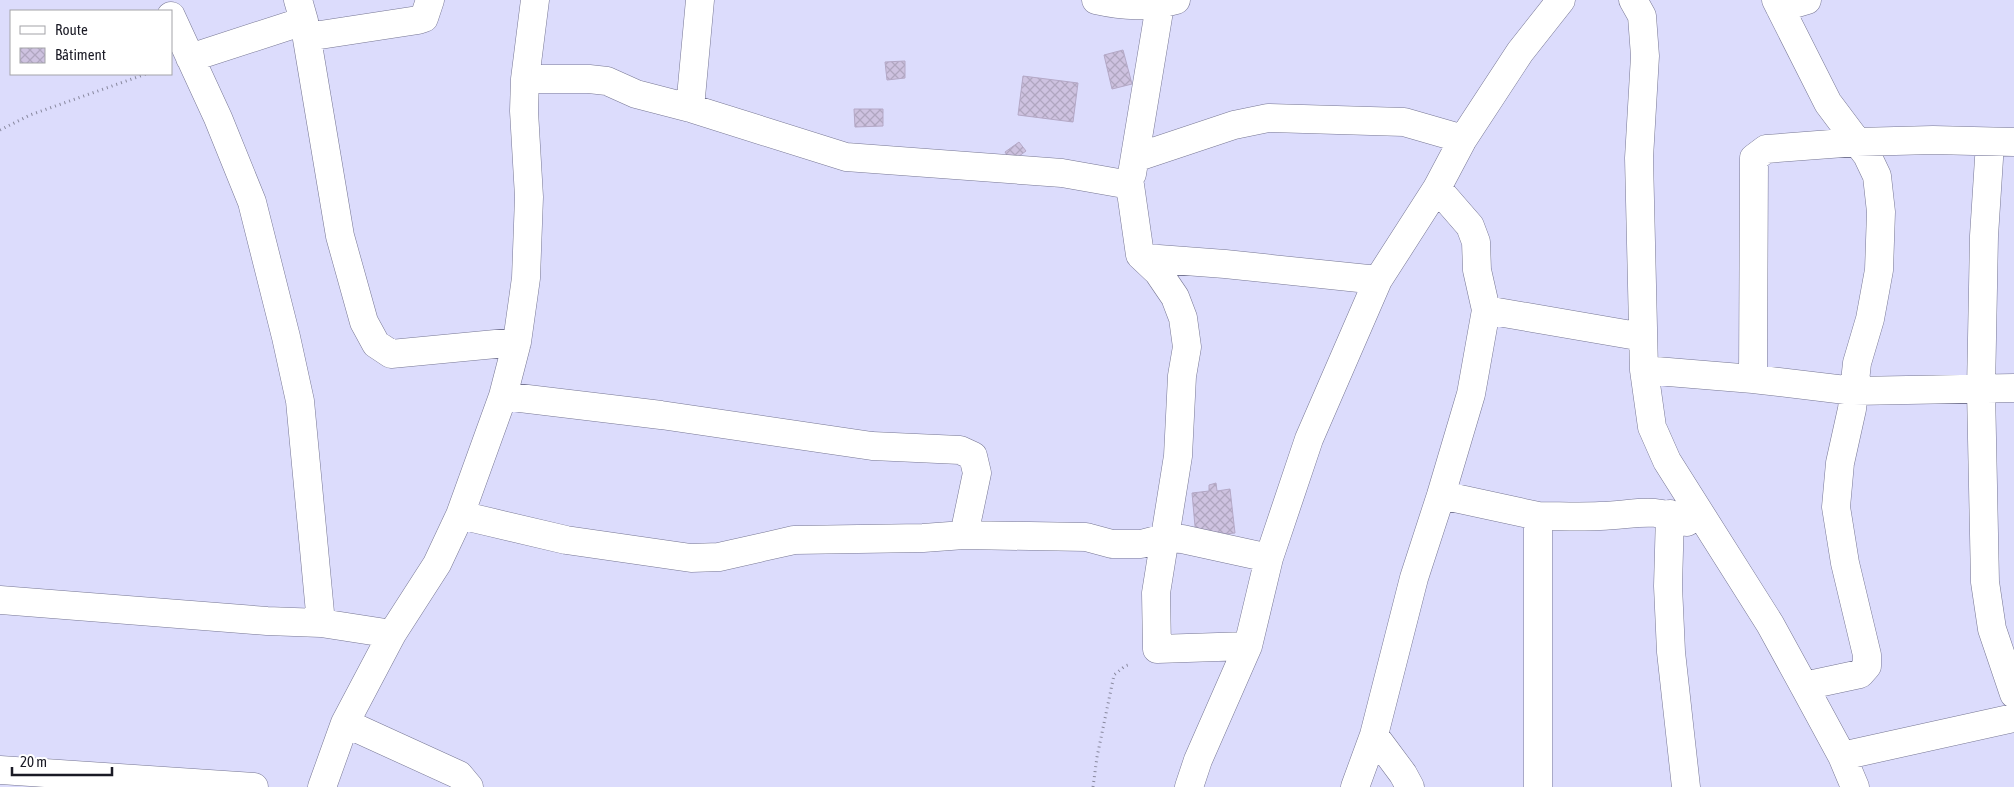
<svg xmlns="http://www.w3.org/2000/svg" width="2014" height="787" viewBox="0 0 2014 787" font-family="'Asap Condensed',sans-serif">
<defs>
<pattern id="building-cross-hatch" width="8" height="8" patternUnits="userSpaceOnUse" patternTransform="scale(1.25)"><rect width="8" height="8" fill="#cec2e0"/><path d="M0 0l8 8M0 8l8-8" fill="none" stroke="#b0a6c0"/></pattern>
</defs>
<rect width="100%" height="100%" fill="#dcdcfc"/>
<path fill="url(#building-cross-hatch)" stroke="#b4a8c6" d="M 1123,50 L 1132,84 L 1112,89 L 1104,55 Z
M 905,61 L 905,78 L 887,80 L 885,62 Z
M 1023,76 L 1078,83 L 1073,122 L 1018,115 Z
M 854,109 L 883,109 L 883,126 L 855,127 Z
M 1019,142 L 1026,151 L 1011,162 L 1005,152 Z
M 1216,483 L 1217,491 L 1230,489 L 1235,533 L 1196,537 L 1192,493 L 1209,491 L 1209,485 Z"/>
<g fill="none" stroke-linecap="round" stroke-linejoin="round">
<g stroke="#767693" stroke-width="29">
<path id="minor" d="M 298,0 L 304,21 L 340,236 L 364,322 L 376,344 L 391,354 L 517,342
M 1096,0 C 1123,6 1148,8 1176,0
M 1633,0 L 1642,16 L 1645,56 L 1639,158 L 1644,370 L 1652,427 L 1667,461 L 1770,624 L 1804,686 L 1842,756 L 1855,787
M 1776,0 L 1828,103 L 1867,155 L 1877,176 L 1881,212 L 1879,270 L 1870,319 L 1857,363 L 1852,409 L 1840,463 L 1836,507 L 1845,563 L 1867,655 L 1867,666 L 1860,674 L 1804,686
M 1780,8 L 1807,0
M 171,16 L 218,118 L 252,202 L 286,337 L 300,401 L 321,623 L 392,634
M 307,37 L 418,20 L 424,18 L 430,0
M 190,58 L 304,21
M 525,79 L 589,79 L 607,81 L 636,94 L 690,108 L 700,0
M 690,108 L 846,157 L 1062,173 L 1130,185 L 1140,255 L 1158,272 L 1175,297 L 1183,318 L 1187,347 L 1182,376 L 1178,456 L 1156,593 L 1157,649 L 1248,646
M 1990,143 L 1984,236 L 1981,390 L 1985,582 L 1992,629 L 2014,694
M 1135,158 L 1234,125 L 1268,118 L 1404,122 L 1463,139
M 1132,174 L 1160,5
M 1437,188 L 1470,226 L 1476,242 L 1477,270 L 1486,310 L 1471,394 L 1441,495 L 1538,516 L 1538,787
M 1145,258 L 1225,264 L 1378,280
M 1486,310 L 1643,337
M 1644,370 L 1753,379 L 1854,391 L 2014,388
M 1753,379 L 1754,158 L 1766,149 L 1857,142 L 1933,140 L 2014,142
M 503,396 L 661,415 L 872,446 L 960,450 L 973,456 L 977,473 L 964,535
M 1670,514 L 1668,586 L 1671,652 L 1686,787
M 460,515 L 566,540 L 691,558 L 719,557 L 794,540 L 923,538 L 964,535 L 1086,537 L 1112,544 L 1141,544 L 1164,538 L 1182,539 L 1269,558
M 1538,516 C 1559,516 1579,517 1600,516 C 1636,515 1652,506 1687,522
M 0,600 L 267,621 L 321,623
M 345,723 L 459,775 L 469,787
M 1374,735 L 1403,774 L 1410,787
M 1842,756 L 2014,718
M 0,770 L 254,787
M 322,787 L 345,723 L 392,634 L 437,564 L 460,515 L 503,396 L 517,342 L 526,278 L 529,197 L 524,111 L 525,79 L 535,0
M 1189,787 L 1198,760 L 1248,646 L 1269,558 L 1309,439 L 1378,280 L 1437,188 L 1463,139 L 1520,52 L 1561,0
M 1355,787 L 1374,735 L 1414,578 L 1441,495"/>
</g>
<path stroke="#88889e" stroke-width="3" stroke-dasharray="1 4" stroke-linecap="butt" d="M 0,130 L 30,115 L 146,74
M 1093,787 L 1097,757 L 1114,675 L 1125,666 L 1131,664"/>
<use href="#minor" stroke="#fff" stroke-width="28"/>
</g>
<rect x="10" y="10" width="162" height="65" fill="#ffffff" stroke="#a3a3a8"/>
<rect x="20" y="26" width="25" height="8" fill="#ffffff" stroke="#a3a3a8"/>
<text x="55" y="35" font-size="15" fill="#1a1a25">Route</text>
<rect x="20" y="48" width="25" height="15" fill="url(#building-cross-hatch)" stroke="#a3a3a8"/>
<text x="55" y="60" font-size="15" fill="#1a1a25">Bâtiment</text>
<path d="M12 767v8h100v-8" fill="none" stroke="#1a1a25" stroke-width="2.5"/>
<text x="20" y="767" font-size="15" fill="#1a1a25" stroke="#ffffff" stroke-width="4" paint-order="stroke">20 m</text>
</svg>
